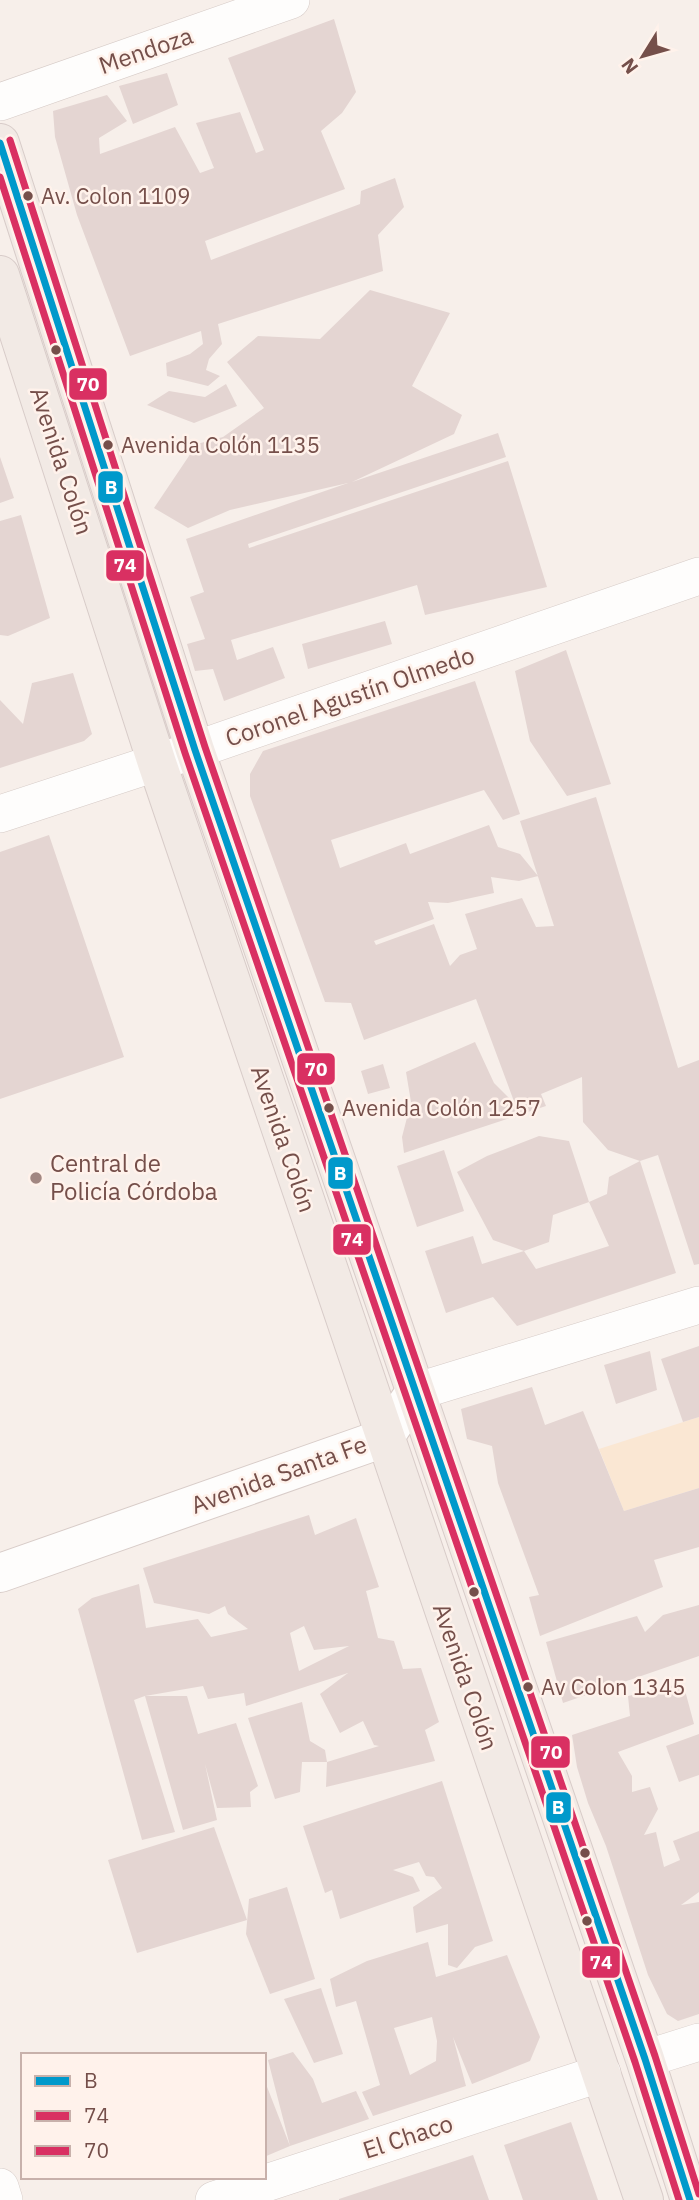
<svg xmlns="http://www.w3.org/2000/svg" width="699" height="2200" viewBox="0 0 699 2200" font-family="'IBM Plex Sans',sans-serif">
<rect width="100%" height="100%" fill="#f7efea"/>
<path fill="#fae7d3" d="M 699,1417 L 699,1488 L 624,1511 L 599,1449 Z"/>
<path fill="#e4d5d2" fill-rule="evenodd" d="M 334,19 L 356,92 L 342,113 L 321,131 L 345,189 L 205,241 L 211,260 L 360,204 L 361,191 L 395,178 L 404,207 L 378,235 L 383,271 L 218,324 L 222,344 L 209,359 L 206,370 L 220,376 L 208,386 L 167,376 L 166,363 L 190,354 L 203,344 L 201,331 L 130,356 L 77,215 L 55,137 L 53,111 L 107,95 L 127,121 L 99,138 L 100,154 L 175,127 L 200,173 L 214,168 L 196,123 L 240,112 L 256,153 L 264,150 L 228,58 Z
M 167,73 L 178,105 L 133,124 L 119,86 Z
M 370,290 L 450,313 L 412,386 L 462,415 L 454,434 L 352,482 L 498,433 L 506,457 L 248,544 L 249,548 L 508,461 L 547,587 L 425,615 L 417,585 L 231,640 L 237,660 L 273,647 L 285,678 L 224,701 L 213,669 L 195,671 L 187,644 L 205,639 L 190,597 L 204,592 L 186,539 L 348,483 L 230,510 L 188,528 L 154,508 L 197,444 L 223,437 L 264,408 L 227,362 L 258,336 L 320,339 Z
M 226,384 L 237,406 L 194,423 L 147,405 L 169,391 L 205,397 Z
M 0,457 L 14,498 L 0,503 Z
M 21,515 L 50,618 L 8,636 L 0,635 L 0,521 Z
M 385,621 L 392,644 L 308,669 L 302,644 Z
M 566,650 L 611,784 L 567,796 L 530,741 L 515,671 Z
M 73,673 L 92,734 L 84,741 L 0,768 L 0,700 L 23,724 L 32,683 Z
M 475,681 L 520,814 L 503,820 L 484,790 L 331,840 L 340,868 L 406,843 L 410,854 L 489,825 L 498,847 L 520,854 L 538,876 L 519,881 L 491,877 L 494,893 L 448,903 L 428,902 L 434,919 L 374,941 L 376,945 L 434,924 L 450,966 L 460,955 L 477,949 L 465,914 L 522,898 L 536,927 L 554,926 L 520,821 L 596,797 L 678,1068 L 699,1060 L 699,1264 L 694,1265 L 658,1155 L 640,1161 L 676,1273 L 517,1326 L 493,1297 L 446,1313 L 425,1251 L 473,1236 L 482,1264 L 524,1251 L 536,1269 L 609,1246 L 589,1202 L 607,1194 L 609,1177 L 640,1161 L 608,1150 L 583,1122 L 582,1077 L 541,1094 L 546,1106 L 404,1153 L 402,1137 L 411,1102 L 406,1072 L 475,1042 L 494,1083 L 515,1104 L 476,999 L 364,1040 L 351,1003 L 325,1002 L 250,796 L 250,774 L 263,751 Z
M 49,835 L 124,1057 L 0,1099 L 0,852 Z
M 383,1064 L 390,1088 L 368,1094 L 361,1071 Z
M 539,1136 L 569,1141 L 589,1202 L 553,1215 L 549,1242 L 524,1251 L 493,1240 L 457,1172 L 487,1156 Z
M 444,1150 L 464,1211 L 417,1227 L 397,1166 Z
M 699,1346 L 699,1417 L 683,1422 L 661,1359 Z
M 650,1351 L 657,1390 L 616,1404 L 604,1365 Z
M 532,1387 L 545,1425 L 583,1411 L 624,1511 L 699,1488 L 699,1547 L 654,1560 L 663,1587 L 540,1636 L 529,1597 L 539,1595 L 498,1483 L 492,1446 L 467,1439 L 461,1409 Z
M 309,1515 L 315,1535 L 356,1518 L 379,1587 L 366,1591 L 378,1638 L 394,1641 L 403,1669 L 421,1668 L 439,1722 L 425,1730 L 435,1761 L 326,1787 L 327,1762 L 379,1746 L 374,1745 L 363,1721 L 340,1733 L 320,1694 L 348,1673 L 246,1706 L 244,1693 L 208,1699 L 203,1686 L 145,1696 L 187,1696 L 198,1734 L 236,1723 L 258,1786 L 250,1792 L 251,1807 L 217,1808 L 205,1764 L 217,1820 L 183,1830 L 145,1696 L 142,1697 L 134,1700 L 175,1832 L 142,1840 L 78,1609 L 92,1598 L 139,1584 L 146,1628 L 198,1619 L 211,1637 L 248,1629 L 228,1614 L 225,1606 L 209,1614 L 154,1603 L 143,1568 ZM 304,1626 L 314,1650 L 349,1646 L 299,1671 L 290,1633 Z
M 699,1605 L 699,1656 L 563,1703 L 546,1642 L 637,1616 L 645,1632 L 663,1615 Z
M 683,1683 L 694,1724 L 618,1752 L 632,1776 L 632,1792 L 650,1787 L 658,1809 L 644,1835 L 656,1832 L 664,1867 L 680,1860 L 673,1841 L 699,1831 L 699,1892 L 681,1905 L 699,1902 L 699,2014 L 678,2021 L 667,2014 L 648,1975 L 606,1846 L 588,1803 L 577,1767 L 572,1735 L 630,1716 L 628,1696 Z
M 302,1702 L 310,1741 L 325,1750 L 327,1762 L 302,1762 L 300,1792 L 275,1799 L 248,1718 Z
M 699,1734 L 699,1775 L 679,1782 L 666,1746 Z
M 442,1781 L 493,1941 L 475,1947 L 457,1968 L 448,1965 L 448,1924 L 416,1933 L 413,1907 L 442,1888 L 434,1877 L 426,1876 L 419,1862 L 393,1870 L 413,1877 L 420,1891 L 340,1919 L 332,1890 L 325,1893 L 303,1826 Z
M 214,1827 L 247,1920 L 137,1953 L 108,1860 Z
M 287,1887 L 315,1979 L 270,1994 L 246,1934 L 249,1899 Z
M 428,1942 L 436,1977 L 507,1955 L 540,2037 L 530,2061 L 472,2084 L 453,2037 L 466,2086 L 373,2116 L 362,2092 L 380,2085 L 356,2001 L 336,2007 L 330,1979 L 367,1961 ZM 432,2017 L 437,2041 L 436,2061 L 410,2075 L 394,2028 Z
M 321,1988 L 343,2054 L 314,2063 L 284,1999 Z
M 293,2052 L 313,2079 L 322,2103 L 356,2091 L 369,2119 L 290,2146 L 268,2060 Z
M 264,2079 L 290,2146 L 264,2157 Z
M 571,2122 L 598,2200 L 523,2200 L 504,2145 Z
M 473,2155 L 489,2200 L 339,2200 L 339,2199 Z"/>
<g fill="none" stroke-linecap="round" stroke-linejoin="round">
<g stroke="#d6cbc7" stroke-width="38">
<path id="street" d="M 0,102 L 291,0
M 0,814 L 195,750 L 699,576
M 415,1392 L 699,1305
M 645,2059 L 699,2042
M 0,2187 L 4,2200
M 214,2200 L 602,2073"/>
</g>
<g stroke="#d8ccc8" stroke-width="40">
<path id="secondary" d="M 0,1573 L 384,1438 L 415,1392"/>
</g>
<g stroke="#d8ccc9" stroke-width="40">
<path id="primary" d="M 0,143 L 195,750 L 645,2059 L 690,2200
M 0,275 L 157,763 L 644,2200"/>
</g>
<use href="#street" stroke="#fefdfc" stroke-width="37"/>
<use href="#secondary" stroke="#fefdfc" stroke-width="38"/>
<use href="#primary" stroke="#f2eae5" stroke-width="38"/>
<g stroke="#fff2eb" stroke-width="12">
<path id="bus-1" d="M 0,143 L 195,750 L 645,2059 L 690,2200"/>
</g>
<g stroke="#fff2eb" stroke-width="12">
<path id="bus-2" d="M 0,177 L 185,753 L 635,2062 L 679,2200"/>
</g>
<g stroke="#fff2eb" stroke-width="12">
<path id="bus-3" d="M 10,140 L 205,747 L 655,2056 L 699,2194"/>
</g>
<use href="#bus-1" stroke="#0099cb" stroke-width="7"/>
<use href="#bus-2" stroke="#d93062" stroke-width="7"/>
<use href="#bus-3" stroke="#d93062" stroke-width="7"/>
</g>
<g fill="#754f4a" stroke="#fff2eb" stroke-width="2.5">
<circle cx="28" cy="196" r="6"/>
<circle cx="56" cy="350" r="6"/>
<circle cx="108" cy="445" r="6"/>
<circle cx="329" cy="1108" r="6"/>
<circle cx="474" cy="1592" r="6"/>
<circle cx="528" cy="1687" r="6"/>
<circle cx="585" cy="1853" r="6"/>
<circle cx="587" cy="1921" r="6"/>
</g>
<circle fill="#a28782" stroke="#fff2eb" stroke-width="2.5" cx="36" cy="1178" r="7"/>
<g text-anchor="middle" stroke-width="5" stroke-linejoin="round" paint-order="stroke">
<g font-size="22" fill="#754f4a" stroke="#fff2eb" text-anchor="start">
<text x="41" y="204">Av. Colon 1109</text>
<text x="121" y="453">Avenida Colón 1135</text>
<text x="342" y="1116">Avenida Colón 1257</text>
<text x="541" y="1695">Av Colon 1345</text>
</g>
<g font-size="24" fill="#754f4a" stroke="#fff2eb">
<text transform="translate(146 51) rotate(-19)" y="8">Mendoza</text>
<text transform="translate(61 461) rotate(72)" y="8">Avenida Colón</text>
<text transform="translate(350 697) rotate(-19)" y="8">Coronel Agustín Olmedo</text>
<text transform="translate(283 1139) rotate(71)" y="8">Avenida Colón</text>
<text transform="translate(279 1475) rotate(-20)" y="8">Avenida Santa Fe</text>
<text transform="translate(465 1677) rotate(71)" y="8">Avenida Colón</text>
<text transform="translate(408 2137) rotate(-18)" y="8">El Chaco</text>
</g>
<g font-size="24" fill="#754f4a" stroke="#fff2eb" text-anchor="start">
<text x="50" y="1172">Central de<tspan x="50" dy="28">Policía Córdoba</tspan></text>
</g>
</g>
<g stroke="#fff2eb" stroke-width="2.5">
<rect x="68" y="367" width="40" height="34" rx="7" fill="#d93062"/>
<rect x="97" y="470" width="27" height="34" rx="7" fill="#0099cb"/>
<rect x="105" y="549" width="40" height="33" rx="7" fill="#d93062"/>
<rect x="296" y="1052" width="40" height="34" rx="7" fill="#d93062"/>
<rect x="327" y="1156" width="27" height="34" rx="7" fill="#0099cb"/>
<rect x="332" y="1223" width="40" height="33" rx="7" fill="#d93062"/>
<rect x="530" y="1735" width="41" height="34" rx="7" fill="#d93062"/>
<rect x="545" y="1791" width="27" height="33" rx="7" fill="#0099cb"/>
<rect x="581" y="1945" width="40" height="34" rx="7" fill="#d93062"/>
</g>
<g font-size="19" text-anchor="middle" font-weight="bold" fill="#fff">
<text x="88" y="391">70</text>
<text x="111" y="494">B</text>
<text x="125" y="572">74</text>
<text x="316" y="1076">70</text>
<text x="340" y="1180">B</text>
<text x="352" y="1246">74</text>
<text x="551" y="1759">70</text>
<text x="558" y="1814">B</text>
<text x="601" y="1969">74</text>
</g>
<rect x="21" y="2053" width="245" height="126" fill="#fff2eb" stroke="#c8b1ab" stroke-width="2"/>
<rect x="35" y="2076" width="35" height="10" fill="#0099cb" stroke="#c8b1ab" stroke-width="2"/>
<text x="84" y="2088" font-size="21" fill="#754f4a">B</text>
<rect x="35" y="2111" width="35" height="10" fill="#d93062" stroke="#c8b1ab" stroke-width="2"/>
<text x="84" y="2123" font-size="21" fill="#754f4a">74</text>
<rect x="35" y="2146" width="35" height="10" fill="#d93062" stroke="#c8b1ab" stroke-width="2"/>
<text x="84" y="2158" font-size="21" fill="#754f4a">70</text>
<g transform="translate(643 56) rotate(233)" stroke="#fff2eb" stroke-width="5" paint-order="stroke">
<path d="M0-5L12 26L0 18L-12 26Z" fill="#754f4a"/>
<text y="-10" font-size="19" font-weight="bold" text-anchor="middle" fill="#754f4a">N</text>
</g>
</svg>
